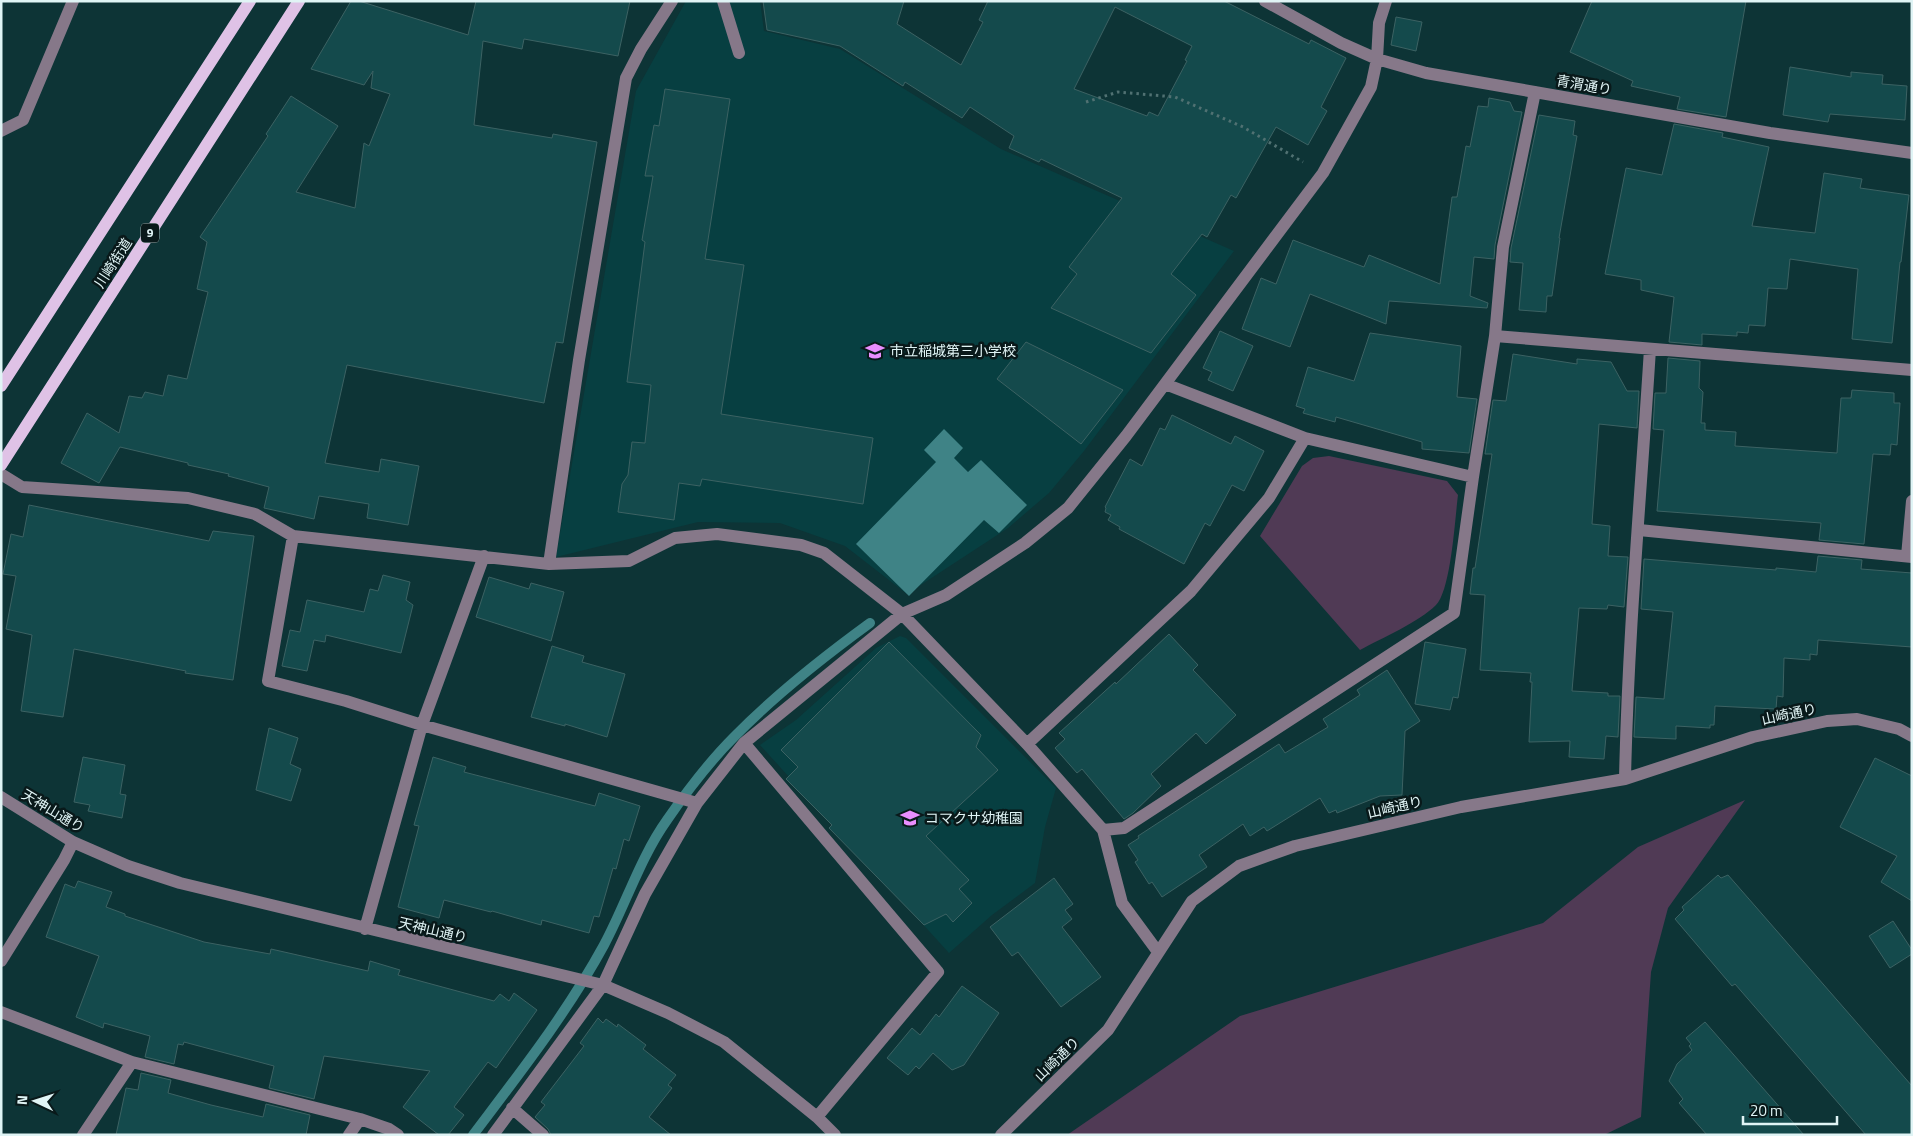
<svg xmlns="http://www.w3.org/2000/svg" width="1913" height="1136" viewBox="0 0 1913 1136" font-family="'Titillium Web','Noto Sans JP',sans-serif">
<rect width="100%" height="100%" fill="#0d3436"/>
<path fill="#073f41" d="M 686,1 L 760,1 L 764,31 L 840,49 L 1001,149 L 1234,251 L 1084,451 L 1049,493 L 1008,528 L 907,594 L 845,546 L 780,523 L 698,522 L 556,557 L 636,91 Z
M 900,636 L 906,638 L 1056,788 L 1045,827 L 1035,883 L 992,915 L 949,953 L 760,745 L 796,720 L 876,648 Z"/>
<path fill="#503a55" d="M 1329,456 L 1447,481 L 1458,495 C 1455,518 1451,590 1436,605 C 1419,622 1382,638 1360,650 L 1260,536 L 1302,466 L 1313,458 Z
M 1745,800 L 1668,908 L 1651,972 L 1641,1117 L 1604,1135 L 1067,1135 L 1240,1016 L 1543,923 L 1638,847 Z"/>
<path fill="#3f8386" d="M 944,429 L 963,448 L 954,458 L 968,472 L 981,460 L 1027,505 L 999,533 L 984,520 L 909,596 L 856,544 L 936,462 L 924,450 Z"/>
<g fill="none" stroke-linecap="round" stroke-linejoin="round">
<path stroke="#3f8386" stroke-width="10" d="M 473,1135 C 519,1074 567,1013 604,945 C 626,904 640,858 667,820 C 687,791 709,762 734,737 C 775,695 822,658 870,623"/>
</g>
<path fill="#144a4c" stroke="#3c6263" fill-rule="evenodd" d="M 351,1 L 359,1 L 468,35 L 476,1 L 630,1 L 618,56 L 524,39 L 522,49 L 483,41 L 474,125 L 552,138 L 553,134 L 597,142 L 563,343 L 556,342 L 544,403 L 347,365 L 325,463 L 379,472 L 381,459 L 419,466 L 408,525 L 367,518 L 369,504 L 319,496 L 314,519 L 264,508 L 269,487 L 228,476 L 229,474 L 188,465 L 188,463 L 120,447 L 99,483 L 61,463 L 87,413 L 119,433 L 129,396 L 142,398 L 145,392 L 163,396 L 168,375 L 187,379 L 208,292 L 197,289 L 207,242 L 200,237 L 268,136 L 266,134 L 291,96 L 338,126 L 296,192 L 355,208 L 364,143 L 369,146 L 390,94 L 371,88 L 373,71 L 364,85 L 311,69 Z
M 763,1 L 904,1 L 897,24 L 961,65 L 983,22 L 979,20 L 988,1 L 1224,1 L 1309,44 L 1311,40 L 1346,58 L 1321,107 L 1327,111 L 1308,145 L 1276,127 L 1236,198 L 1231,195 L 1207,237 L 1202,234 L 1171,274 L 1196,295 L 1151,353 L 1051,308 L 1077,274 L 1069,267 L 1122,198 L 1041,159 L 1039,162 L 1009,148 L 1014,136 L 970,107 L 962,118 L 905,82 L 903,86 L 840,46 L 767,30 ZM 1115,7 L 1192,46 L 1185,60 L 1187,61 L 1158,116 L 1149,112 L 1147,116 L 1074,89 Z
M 1592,1 L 1746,1 L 1726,117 L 1677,109 L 1680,97 L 1631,86 L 1633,81 L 1570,52 Z
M 1396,17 L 1422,22 L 1416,51 L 1391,45 Z
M 1790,67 L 1851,77 L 1851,72 L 1883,75 L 1882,84 L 1907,86 L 1905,120 L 1830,114 L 1828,122 L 1783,115 Z
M 665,89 L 730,99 L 705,259 L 744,265 L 721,414 L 873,438 L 863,504 L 702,479 L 700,486 L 679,483 L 674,520 L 618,512 L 622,484 L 628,475 L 632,442 L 645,443 L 651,385 L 627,382 L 645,242 L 642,240 L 653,176 L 645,176 L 654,125 L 659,126 Z
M 1489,98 L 1510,102 L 1514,111 L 1522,112 L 1495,245 L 1494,259 L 1474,257 L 1470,296 L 1488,303 L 1487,308 L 1389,301 L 1386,324 L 1310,294 L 1290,347 L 1242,329 L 1261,278 L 1276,284 L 1293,240 L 1364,267 L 1369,255 L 1440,284 L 1452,197 L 1457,197 L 1466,146 L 1470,147 L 1478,106 L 1488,107 Z
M 1539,115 L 1575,121 L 1573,135 L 1577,136 L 1559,238 L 1560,238 L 1552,296 L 1547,296 L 1546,312 L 1519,310 L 1523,263 L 1510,262 L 1511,248 Z
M 1674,124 L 1723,133 L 1722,137 L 1769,147 L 1752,226 L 1815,233 L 1824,173 L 1862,179 L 1860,188 L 1909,195 L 1901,262 L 1900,262 L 1892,343 L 1852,339 L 1858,269 L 1790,259 L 1787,289 L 1768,288 L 1765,326 L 1749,325 L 1748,333 L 1737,332 L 1737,336 L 1702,334 L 1702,345 L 1669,342 L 1674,297 L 1641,290 L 1641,280 L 1605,274 L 1626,168 L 1662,175 Z
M 1220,331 L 1253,346 L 1233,391 L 1208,380 L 1212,372 L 1203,368 Z
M 1370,333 L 1461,346 L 1457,397 L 1477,399 L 1469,453 L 1422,449 L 1422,442 L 1336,417 L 1335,422 L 1303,413 L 1305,409 L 1296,406 L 1308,367 L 1354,381 Z
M 1026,342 L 1123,390 L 1081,444 L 997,379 Z
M 1513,354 L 1577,364 L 1577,359 L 1611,362 L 1627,391 L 1639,391 L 1637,428 L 1599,424 L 1592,524 L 1610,526 L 1608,556 L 1628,557 L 1624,607 L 1608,605 L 1607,609 L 1579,608 L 1572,691 L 1608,693 L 1608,696 L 1620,696 L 1618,737 L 1606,736 L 1604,759 L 1569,757 L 1570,741 L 1529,742 L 1532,682 L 1530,682 L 1531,673 L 1480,670 L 1485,595 L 1470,594 L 1473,568 L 1475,568 L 1492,454 L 1485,454 L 1493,400 L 1506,401 Z
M 1668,358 L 1700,361 L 1699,388 L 1703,392 L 1701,423 L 1705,423 L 1705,430 L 1736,432 L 1735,446 L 1837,453 L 1841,398 L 1851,398 L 1852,390 L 1894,393 L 1894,403 L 1900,403 L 1897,445 L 1891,444 L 1890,455 L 1873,454 L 1864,544 L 1819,540 L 1821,523 L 1657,511 L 1664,430 L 1653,429 L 1655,393 L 1666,393 Z
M 1172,415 L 1231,444 L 1235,436 L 1264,451 L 1244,491 L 1232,485 L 1210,526 L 1205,523 L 1184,564 L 1119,529 L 1120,527 L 1108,520 L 1111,515 L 1105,512 L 1106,508 L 1105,507 L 1130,459 L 1142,466 L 1160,428 L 1165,430 Z
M 29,505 L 209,541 L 213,531 L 254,536 L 233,680 L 185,673 L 186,671 L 74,649 L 63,717 L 21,711 L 32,635 L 6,629 L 16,576 L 3,574 L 11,534 L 23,537 Z
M 1818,556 L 1862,560 L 1861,569 L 1912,573 L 1912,647 L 1818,640 L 1817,655 L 1810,654 L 1810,660 L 1784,658 L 1783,697 L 1777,696 L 1776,709 L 1715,706 L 1714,725 L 1710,725 L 1710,728 L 1676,726 L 1676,739 L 1634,737 L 1636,697 L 1664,699 L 1673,612 L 1641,609 L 1644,559 L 1776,570 L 1776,568 L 1816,572 Z
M 383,575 L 410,582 L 406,600 L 413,605 L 401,653 L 326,635 L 325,642 L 314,640 L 307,671 L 282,666 L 290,630 L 300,632 L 307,600 L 364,612 L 370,589 L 378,591 Z
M 489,577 L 529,589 L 531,583 L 564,592 L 551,641 L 476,617 Z
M 1169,634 L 1198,665 L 1193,670 L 1236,715 L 1206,744 L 1196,733 L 1151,774 L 1161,786 L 1133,813 L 1124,819 L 1082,769 L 1077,773 L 1055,748 L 1065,739 L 1059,733 L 1115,682 L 1116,684 Z
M 889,642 L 981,735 L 976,747 L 998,770 L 926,836 L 969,880 L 959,889 L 972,903 L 953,922 L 946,914 L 924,925 L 829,828 L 832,825 L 786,779 L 798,767 L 781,750 Z
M 1425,642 L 1466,649 L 1458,698 L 1453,697 L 1450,710 L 1415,704 Z
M 552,646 L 584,656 L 582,662 L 625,674 L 607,737 L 565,724 L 565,726 L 531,717 Z
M 1387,670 L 1420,721 L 1405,731 L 1402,795 L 1380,796 L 1337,813 L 1336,810 L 1329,813 L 1320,798 L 1267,831 L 1264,827 L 1250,836 L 1243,824 L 1199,855 L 1207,867 L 1162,897 L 1152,882 L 1149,884 L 1135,862 L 1138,860 L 1128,845 L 1139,838 L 1138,836 L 1279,744 L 1285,753 L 1328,727 L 1323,719 L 1360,695 L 1357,690 Z
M 269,728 L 298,738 L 290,764 L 301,769 L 291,801 L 256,790 Z
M 83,757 L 125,765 L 120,794 L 126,795 L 122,818 L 88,811 L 90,805 L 74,802 Z
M 433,757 L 466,767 L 464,772 L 595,806 L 599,793 L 640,806 L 629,841 L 624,839 L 616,869 L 613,868 L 599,917 L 594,916 L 589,933 L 542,920 L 541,925 L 492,911 L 491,912 L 444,900 L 439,918 L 398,907 L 419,826 L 414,825 Z
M 1875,758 L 1912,776 L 1912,901 L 1881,882 L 1897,856 L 1840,827 Z
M 1718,875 L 1721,878 L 1728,875 L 1912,1086 L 1912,1135 L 1866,1135 L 1735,984 L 1732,986 L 1675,919 L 1684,910 L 1682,907 Z
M 1054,878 L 1073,904 L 1065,910 L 1072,919 L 1062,927 L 1101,977 L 1061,1007 L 1018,952 L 1012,956 L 990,927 Z
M 78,881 L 112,892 L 106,907 L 125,914 L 125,916 L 204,942 L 270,954 L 271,949 L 368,971 L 370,961 L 400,970 L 398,975 L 494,1001 L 500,994 L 509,1001 L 514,993 L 537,1010 L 496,1068 L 488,1062 L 454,1107 L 464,1115 L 448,1135 L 439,1135 L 403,1107 L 430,1071 L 324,1056 L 314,1099 L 269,1088 L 274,1066 L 184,1042 L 183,1045 L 178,1044 L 174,1064 L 145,1057 L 150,1036 L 104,1023 L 103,1028 L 76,1017 L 99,956 L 46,937 L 65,884 L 75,888 Z
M 1893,921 L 1912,950 L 1912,954 L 1890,968 L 1869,936 Z
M 962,986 L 999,1013 L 964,1065 L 952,1070 L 933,1053 L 919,1069 L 916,1066 L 908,1075 L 887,1058 L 912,1028 L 920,1035 L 936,1014 L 939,1017 Z
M 598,1018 L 603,1023 L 606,1019 L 617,1027 L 618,1024 L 646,1045 L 643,1049 L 676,1075 L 668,1085 L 672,1088 L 649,1117 L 671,1135 L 551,1135 L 548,1129 L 535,1117 L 545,1105 L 541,1102 L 584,1046 L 580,1043 Z
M 1705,1022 L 1804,1135 L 1707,1135 L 1679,1103 L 1683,1099 L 1669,1081 L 1677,1064 L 1692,1050 L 1689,1046 L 1691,1044 L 1686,1038 Z
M 141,1073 L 171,1080 L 168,1093 L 211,1105 L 263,1117 L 266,1104 L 310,1115 L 306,1135 L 116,1135 L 126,1088 L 138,1090 Z"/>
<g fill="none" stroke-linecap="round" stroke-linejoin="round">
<path stroke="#507172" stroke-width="3" stroke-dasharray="2.5 4" stroke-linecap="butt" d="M 1086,102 L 1118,92 L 1175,97 L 1243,127 L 1303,162"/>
<path stroke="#867889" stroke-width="12" d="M 723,1 L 739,53
M 1265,1 L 1341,43 L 1377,59 L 1426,73 L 1770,133 L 1912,153
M 1,131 L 23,120 L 73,1
M 1495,336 L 1912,370
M 1165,384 L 1305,438 L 1473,477
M 1,474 L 22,487 L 188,498 L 255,514 L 293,536 L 549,564 L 629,561 L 675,538 L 717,534 L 801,545 L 824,553 L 902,614 L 1027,744 L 1103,830 L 1124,828 L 1454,613 L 1473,477 L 1495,336 L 1503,247 L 1535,92
M 1639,530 L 1912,557
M 293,536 L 268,681 L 346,701 L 422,725 L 697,803
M 1907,556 L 1912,501
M 549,564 L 579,360 L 626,78 L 641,49 L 672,1
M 744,743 L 938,972 L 817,1117
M 1027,744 L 1191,591 L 1269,498 L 1305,438
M 1625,779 C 1628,635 1641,492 1650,349
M 1,797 L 73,842 L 128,866 L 180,883 L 603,985 L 668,1013 L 724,1042 L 817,1117 L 835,1135
M 1103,830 L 1122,903 L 1158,952
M 365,929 L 422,725 L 484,556
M 1,961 L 64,860 L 73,842
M 1,1012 L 132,1062 L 360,1119 L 389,1129 L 398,1135
M 512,1108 L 543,1135
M 83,1135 L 132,1062
M 349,1135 L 360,1119
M 493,1135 L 603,985 L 645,894 L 697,803 L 744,743 L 902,614 L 946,595 L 1025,543 L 1068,508 L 1126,436 L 1323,173 L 1371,87 L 1377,59 L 1379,23 L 1386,1
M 1001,1135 L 1108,1030 L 1192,901 L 1239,866 L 1295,846 L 1461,807 L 1625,779 L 1753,737 L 1827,721 L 1857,719 L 1899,729 L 1912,736"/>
<path stroke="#dfc2e6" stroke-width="12" d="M 1,386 L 250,1
M 1,465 L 299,1"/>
</g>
<defs>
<g id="school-bare" transform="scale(1.5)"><path d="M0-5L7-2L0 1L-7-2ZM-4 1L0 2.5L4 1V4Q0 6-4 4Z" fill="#e98efe" stroke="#09191a" stroke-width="2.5" paint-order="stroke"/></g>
</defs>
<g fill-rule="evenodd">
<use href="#school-bare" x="875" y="351"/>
<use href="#school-bare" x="910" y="818"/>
</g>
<g text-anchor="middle" stroke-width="5" stroke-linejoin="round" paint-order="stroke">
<rect fill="#09191a" stroke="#a0b2b3" stroke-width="1" x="141" y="223.5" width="18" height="19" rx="4"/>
<g font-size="12" font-weight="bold" fill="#e0f4f5">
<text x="150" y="237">9</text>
</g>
<g font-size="14" fill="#e0f4f5" stroke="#09191a">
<text transform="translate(1584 85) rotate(10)" y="5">青渭通り</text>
<text transform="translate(113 263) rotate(-57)" y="5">川崎街道</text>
<text transform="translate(1789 714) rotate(-12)" y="5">山崎通り</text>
<text transform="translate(1395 807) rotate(-13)" y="5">山崎通り</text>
<text transform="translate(53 811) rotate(31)" y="5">天神山通り</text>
<text transform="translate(433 930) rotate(13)" y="5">天神山通り</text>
<text transform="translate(1057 1059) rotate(-44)" y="5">山崎通り</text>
</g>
<g font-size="14" fill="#e0f4f5" stroke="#09191a" text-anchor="start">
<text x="890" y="356">市立稲城第三小学校</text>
<text x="925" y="823">コマクサ幼稚園</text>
</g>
</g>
<rect width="1913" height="1136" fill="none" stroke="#e0f4f5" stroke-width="5"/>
<g transform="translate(35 1101) rotate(274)" stroke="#09191a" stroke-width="4" paint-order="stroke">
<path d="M0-4L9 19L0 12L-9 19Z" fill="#e0f4f5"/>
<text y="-8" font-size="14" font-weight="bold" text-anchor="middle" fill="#e0f4f5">N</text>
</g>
<path d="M1743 1116v8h94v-8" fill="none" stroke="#e0f4f5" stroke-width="2.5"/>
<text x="1750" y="1116" font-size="15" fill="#e0f4f5" stroke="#09191a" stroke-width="4" paint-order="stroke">20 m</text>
</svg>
